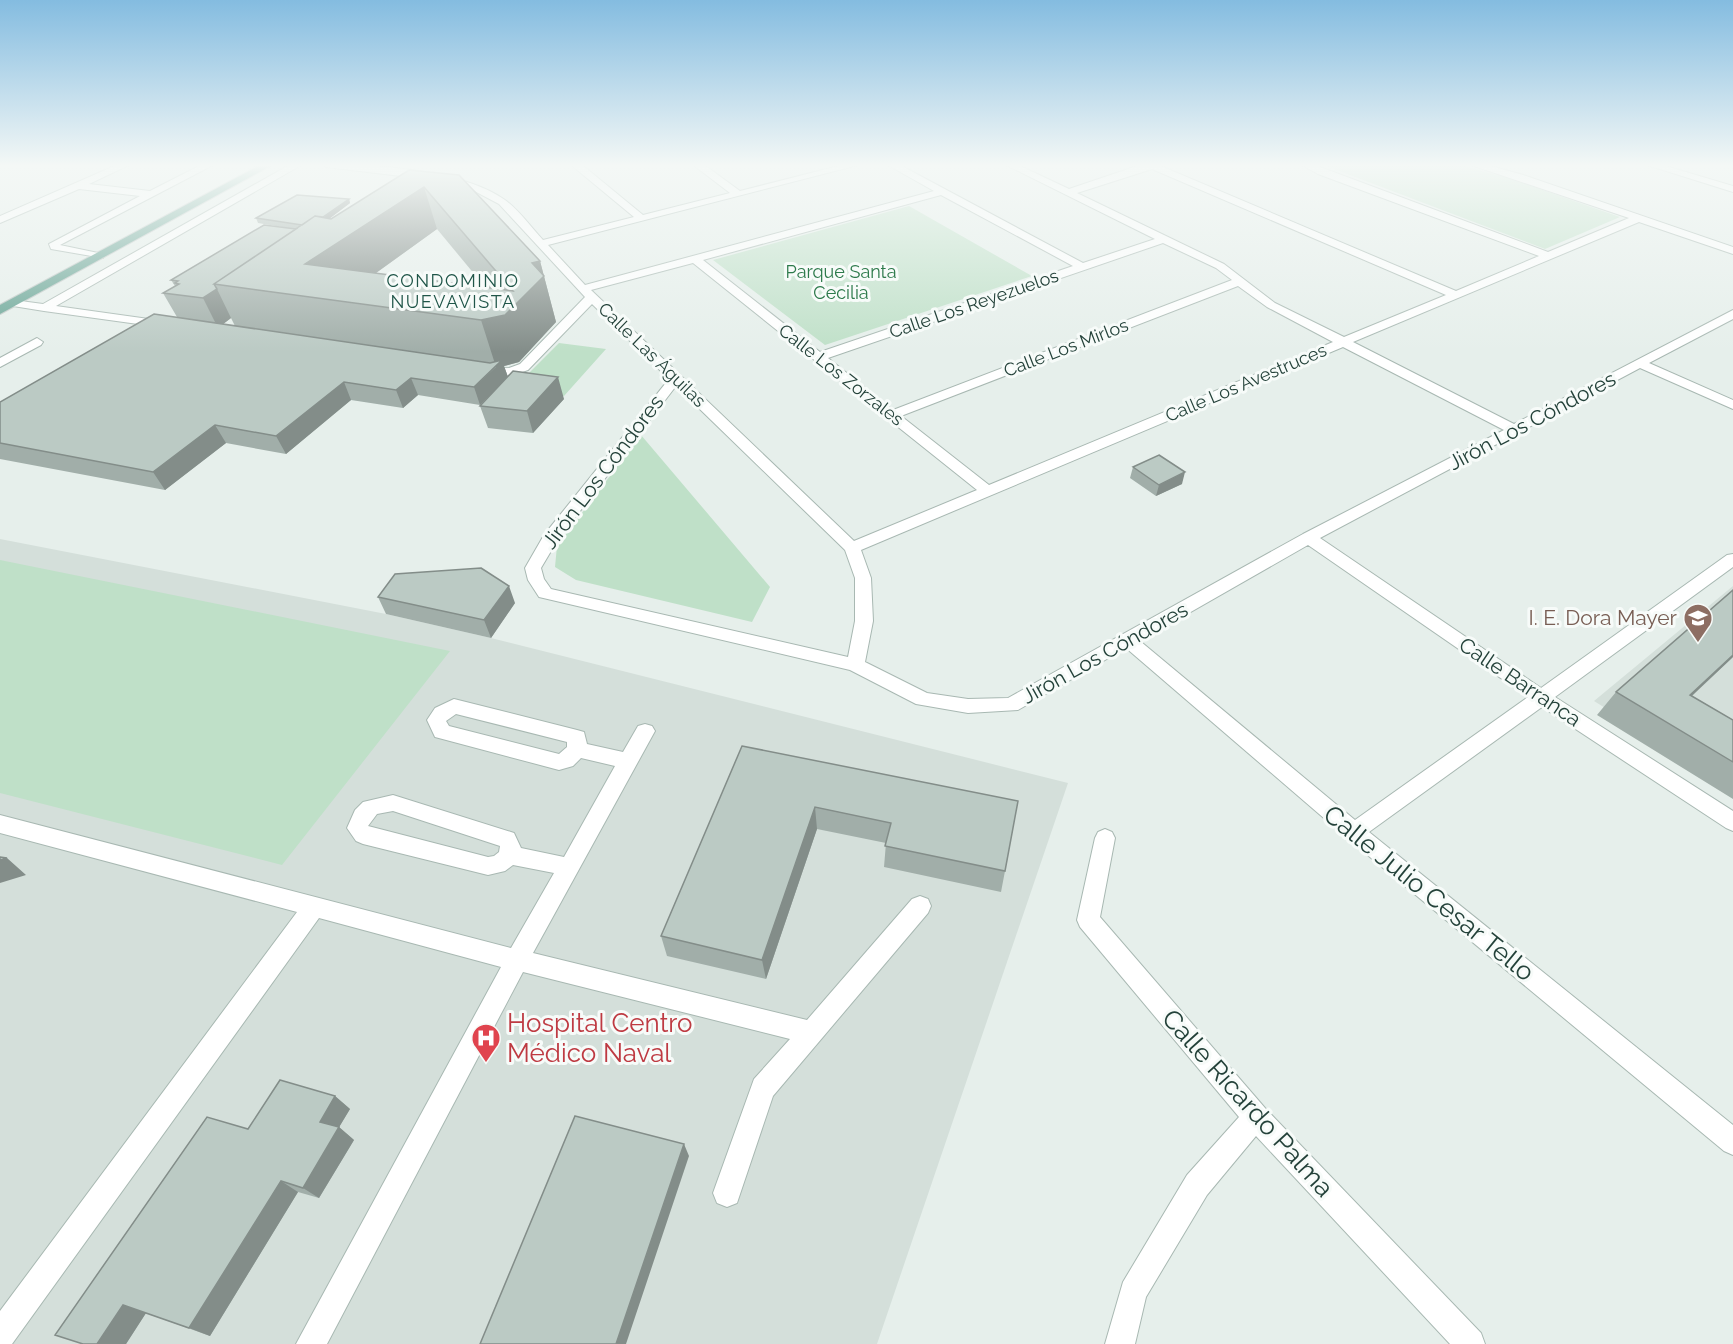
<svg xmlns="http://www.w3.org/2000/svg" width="1733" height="1344" viewBox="0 0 1733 1344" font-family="Raleway,sans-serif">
<rect width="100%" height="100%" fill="#e6efeb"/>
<path fill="#d4dfda" d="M 0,539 L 386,614 L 491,638 L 1068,783 L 877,1344 L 0,1344 Z
M 1733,586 L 1733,788 L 1594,701 Z"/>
<path fill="#bfe0c8" d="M 1321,164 L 1457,164 L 1508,178 L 1620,217 L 1545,249 Z
M 909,206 L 1032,276 L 825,345 L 713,260 Z
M 559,343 L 606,349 L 564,396 L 514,388 Z
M 641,435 L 770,587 L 752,622 L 576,580 L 555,567 L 557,546 Z
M 0,560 L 450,651 L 282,865 L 0,793 Z"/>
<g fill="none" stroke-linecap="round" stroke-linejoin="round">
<g stroke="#a8b8b2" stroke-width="2">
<path id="minor" d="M 119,164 L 131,164 L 89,184 L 150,191 L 203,164 L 215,164 L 60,245 L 103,254 L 103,258 L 51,249 L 49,244 L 140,196 L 79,189 L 0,223 L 0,216 Z
M 291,164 L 303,164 L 56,306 L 163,321 L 169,325 L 167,328 L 44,311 L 13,306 L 7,303 L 13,300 L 43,304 Z
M 321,164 C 372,164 464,170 505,200 C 519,210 531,227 543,240 L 634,217 L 570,164 L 581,164 L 643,215 L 730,193 L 692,164 L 703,164 L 740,191 L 846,164 L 862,164 L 548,245 L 585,285 L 934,191 L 886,164 L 898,164 L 1083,263 L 1155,239 L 1004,164 L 1016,164 L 1069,189 L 1143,164 L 1156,164 L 1456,291 L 1539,256 L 1318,174 L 1300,164 L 1312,164 L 1548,252 L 1629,218 L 1468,164 L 1483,164 L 1520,174 L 1733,247 L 1733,254 L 1639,222 L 1353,342 L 1514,424 L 1733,310 L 1733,319 L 1649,363 L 1733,400 L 1733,409 L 1640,368 L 1320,538 L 1541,688 L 1727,555 L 1733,554 L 1733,567 L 1555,697 L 1733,811 L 1733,831 L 1726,828 L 1542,707 L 1369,832 L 1733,1125 L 1733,1155 L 1724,1151 L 1347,838 L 1126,648 L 1018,710 L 968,713 L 916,704 L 850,670 L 539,597 L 528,580 L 525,568 L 544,535 L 669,379 L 592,304 L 528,370 L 511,376 L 479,375 L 478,372 L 479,369 L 509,368 L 520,364 L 585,297 L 499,204 L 465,186 L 451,182 L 326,167 ZM 1152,169 L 1446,295 L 1344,337 L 1275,303 L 1224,264 L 1077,193 ZM 941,195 L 1073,266 L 820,352 L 703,260 ZM 1163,243 L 1216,268 L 1232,280 L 893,410 L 828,358 ZM 693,263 L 977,490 L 854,541 L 591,290 ZM 1238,286 L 1267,307 L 1333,342 L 989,485 L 901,416 ZM 1343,347 L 1504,430 L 1303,534 L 1008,698 L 968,699 L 927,693 L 865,662 L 873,621 L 871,578 L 861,550 ZM 676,386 L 845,550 L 855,578 L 855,621 L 848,657 L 551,589 L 544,579 L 541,568 L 557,541 ZM 1308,545 L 1528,697 L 1355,820 L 1140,641 Z
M 1644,164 L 1659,164 L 1733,186 L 1733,192 Z
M 37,338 L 43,342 L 41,345 L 0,367 L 0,358 Z
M 454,699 L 577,730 L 584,732 L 587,744 L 623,752 L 638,726 L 645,724 L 652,726 L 655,731 L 533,953 L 807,1020 L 912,899 L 920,896 L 928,899 L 931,906 L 928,913 L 773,1096 L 737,1203 L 727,1207 L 717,1203 L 713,1193 L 754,1079 L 790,1039 L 523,972 L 327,1344 L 296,1344 L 501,967 L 319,918 L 12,1344 L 0,1344 L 0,1311 L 297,912 L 0,833 L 0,815 L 511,948 L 554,873 L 513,865 L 505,871 L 488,875 L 363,844 L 356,841 L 347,828 L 355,810 L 363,802 L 393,795 L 514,833 L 521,848 L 564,857 L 615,766 L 581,758 L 573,766 L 559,770 L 435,737 L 427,720 L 435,708 ZM 456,714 L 567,742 L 567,747 L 559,754 L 449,726 L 446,721 ZM 393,811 L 500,846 L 499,852 L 494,856 L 488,857 L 368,826 L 377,814 Z
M 1105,829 L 1112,832 L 1115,838 L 1100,917 L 1265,1108 L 1481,1333 L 1485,1344 L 1450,1344 L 1256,1136 L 1207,1195 L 1146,1297 L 1135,1344 L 1105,1344 L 1123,1282 L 1187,1175 L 1239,1117 L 1080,927 L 1077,920 L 1095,838 L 1098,832 Z"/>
</g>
<g stroke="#c2cac8" stroke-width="2">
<path id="major" d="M 262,164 L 274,164 L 0,314 L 0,305 Z"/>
</g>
<use href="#minor" fill="#fff" fill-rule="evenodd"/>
<use href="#major" fill="#6aa596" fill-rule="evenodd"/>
</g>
<path fill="#a1aea9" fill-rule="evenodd" d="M 409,170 L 540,261 L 556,322 L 519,362 L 504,366 L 508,377 L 564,399 L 533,433 L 488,428 L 480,406 L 504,381 L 480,405 L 418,395 L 403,408 L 351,400 L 286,454 L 226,443 L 165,490 L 0,459 L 0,402 L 177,317 L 163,293 L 175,286 L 171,280 L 294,229 L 258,223 L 256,218 L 349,199 L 350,203 L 330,218 L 331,219 ZM 437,229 L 485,287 L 376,273 ZM 231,318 L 235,326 L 223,324 Z
M 1133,467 L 1182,484 L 1156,496 L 1130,478 Z
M 378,597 L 515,603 L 491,638 L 386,614 Z
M 1733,657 L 1692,696 L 1733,720 L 1733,799 L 1597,715 L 1616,692 Z
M 742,746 L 1005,871 L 1001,892 L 884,867 L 886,843 L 817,829 L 766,979 L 667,956 L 661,936 Z
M 335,1096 L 350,1109 L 339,1127 L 354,1140 L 319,1198 L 298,1192 L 210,1336 L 146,1313 L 126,1344 L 83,1344 L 248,1129 Z"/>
<path fill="#838d89" d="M 424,187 L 437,229 L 337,301 L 306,265 L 304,230 Z
M 349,199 L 350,203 L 312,232 L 310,227 Z
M 540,261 L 556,322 L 519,362 L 504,366 L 508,377 L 480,405 L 474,387 L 496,367 L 481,320 L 505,315 L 532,263 Z
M 217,289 L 231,318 L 218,328 L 203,298 Z
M 558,377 L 564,399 L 533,433 L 527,411 Z
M 411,378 L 418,395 L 403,408 L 396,390 Z
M 344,382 L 351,400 L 286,454 L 276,436 Z
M 215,425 L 226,443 L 165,490 L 153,472 Z
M 1185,472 L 1182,484 L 1156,496 L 1159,485 Z
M 509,586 L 515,603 L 491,638 L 484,620 Z
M 1733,655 L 1733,657 L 1668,718 L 1690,695 Z
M 815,807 L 817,829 L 766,979 L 762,960 Z
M 7,858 L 26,875 L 0,883 L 0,860 Z
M 335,1096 L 350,1109 L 335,1134 L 320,1122 Z
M 339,1127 L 354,1140 L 319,1198 L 303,1188 Z
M 684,1144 L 689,1156 L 626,1344 L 616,1344 Z
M 281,1181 L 298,1192 L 210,1336 L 189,1328 Z
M 123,1305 L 146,1313 L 126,1344 L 97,1344 Z"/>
<path fill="#bbcac4" stroke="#838d89" stroke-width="1.5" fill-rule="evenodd" d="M 409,170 L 459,175 L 540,261 L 532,263 L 544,276 L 505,315 L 481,320 L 214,284 L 315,216 L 331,219 ZM 424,187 L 513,291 L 305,264 Z
M 297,195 L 349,199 L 323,217 L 315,216 L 302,225 L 256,218 Z
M 264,225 L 296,229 L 214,284 L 217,289 L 203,298 L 163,293 L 179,284 L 175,283 L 178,281 L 171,280 Z
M 154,314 L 490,363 L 502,360 L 474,387 L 411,378 L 396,390 L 344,382 L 276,436 L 215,425 L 153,472 L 0,443 L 0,402 Z
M 513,371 L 558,377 L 527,411 L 480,406 Z
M 1159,455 L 1185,472 L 1159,485 L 1133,467 Z
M 481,568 L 509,586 L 484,620 L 378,597 L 395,574 Z
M 1733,590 L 1733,655 L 1690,695 L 1733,720 L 1733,762 L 1616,692 Z
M 742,746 L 1018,801 L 1005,871 L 885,846 L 891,823 L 815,807 L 762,960 L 661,936 Z
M 0,857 L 7,858 L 0,860 Z
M 280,1080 L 335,1096 L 320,1122 L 339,1127 L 303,1188 L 281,1181 L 189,1328 L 123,1305 L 97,1344 L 83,1344 L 55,1335 L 207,1117 L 248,1129 Z
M 575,1116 L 684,1144 L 616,1344 L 480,1344 Z"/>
<linearGradient id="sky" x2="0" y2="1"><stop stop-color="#84bce0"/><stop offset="0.47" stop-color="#f4f8f6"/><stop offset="1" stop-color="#f4f8f6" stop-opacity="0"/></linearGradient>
<rect width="1733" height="352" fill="url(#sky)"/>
<defs>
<g id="school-pin" transform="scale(1.5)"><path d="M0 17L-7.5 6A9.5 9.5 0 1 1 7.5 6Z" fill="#8d6e63" stroke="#f7fbf9"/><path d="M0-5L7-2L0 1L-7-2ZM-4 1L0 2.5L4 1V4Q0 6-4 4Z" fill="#fff"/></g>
<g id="hospital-pin" transform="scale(1.5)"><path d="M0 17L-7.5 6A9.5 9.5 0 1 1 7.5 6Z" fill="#e0444e" stroke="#f7fbf9"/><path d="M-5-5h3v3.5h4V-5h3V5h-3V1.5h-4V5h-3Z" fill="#fff"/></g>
</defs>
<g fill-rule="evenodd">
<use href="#school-pin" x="1698" y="618"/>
<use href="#hospital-pin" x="486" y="1038"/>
</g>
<g text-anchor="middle" stroke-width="6" stroke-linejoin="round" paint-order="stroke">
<g font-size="18" fill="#2d7a4b" stroke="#f7fbf9">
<text x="841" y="278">Parque Santa<tspan x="841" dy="21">Cecilia</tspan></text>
</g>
<g font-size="18" letter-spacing="1.5" fill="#1f5548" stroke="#f7fbf9">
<text x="453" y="287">CONDOMINIO<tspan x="453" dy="21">NUEVAVISTA</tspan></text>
</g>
<g font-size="18" fill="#24423a" stroke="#f7fbf9">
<text transform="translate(974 304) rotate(-19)" y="6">Calle Los Reyezuelos</text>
<text transform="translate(1066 348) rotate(-21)" y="6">Calle Los Mirlos</text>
<text transform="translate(652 355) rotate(44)" y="6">Calle Las Águilas</text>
<text transform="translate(841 375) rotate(38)" y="6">Calle Los Zorzales</text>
<text transform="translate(1246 383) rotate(-23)" y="6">Calle Los Avestruces</text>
</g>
<g font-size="21" fill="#24423a" stroke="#f7fbf9">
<text transform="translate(1532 421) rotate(-28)" y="7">Jirón Los Cóndores</text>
<text transform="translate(603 472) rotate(-53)" y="7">Jirón Los Cóndores</text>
<text transform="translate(1105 653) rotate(-29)" y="7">Jirón Los Cóndores</text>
<text transform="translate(1520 682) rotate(34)" y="7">Calle Barranca</text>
</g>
<g font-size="21" fill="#785e54" stroke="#f7fbf9" text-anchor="end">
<text x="1677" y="625">I. E. Dora Mayer</text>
</g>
<g font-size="26" fill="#24423a" stroke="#f7fbf9">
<text transform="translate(1429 893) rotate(39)" y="9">Calle Julio Cesar Tello</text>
<text transform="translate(1248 1103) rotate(48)" y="9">Calle Ricardo Palma</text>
</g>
<g font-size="26" fill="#be3a42" stroke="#f7fbf9" text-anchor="start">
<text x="507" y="1032">Hospital Centro<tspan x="507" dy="30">Médico Naval</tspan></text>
</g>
</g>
</svg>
